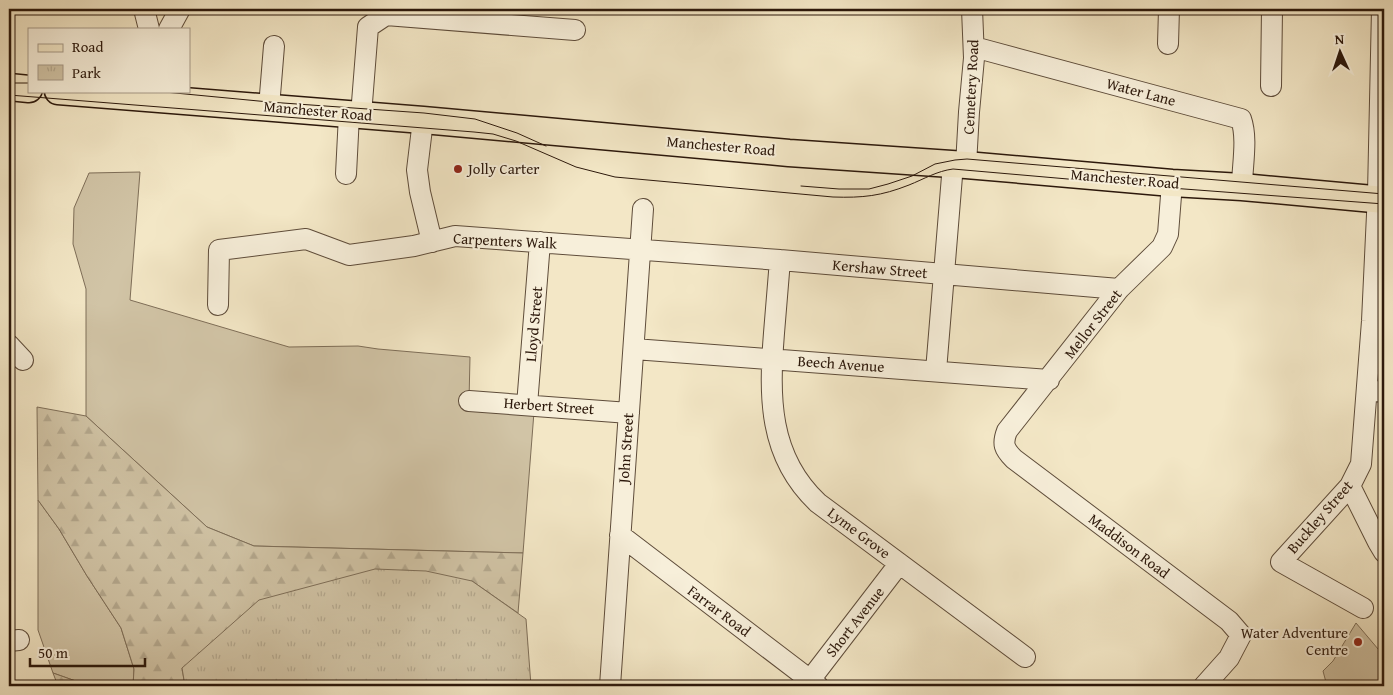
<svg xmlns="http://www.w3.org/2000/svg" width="1393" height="695" viewBox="0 0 1393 695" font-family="'Gentium Book Plus',serif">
<defs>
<pattern id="forest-firs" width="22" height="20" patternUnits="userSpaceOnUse" patternTransform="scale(1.25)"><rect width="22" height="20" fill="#d1c4a6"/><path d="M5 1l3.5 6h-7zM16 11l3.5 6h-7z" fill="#b4a88e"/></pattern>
<pattern id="park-tufts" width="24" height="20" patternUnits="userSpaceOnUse" patternTransform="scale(1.25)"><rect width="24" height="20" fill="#d1c4a6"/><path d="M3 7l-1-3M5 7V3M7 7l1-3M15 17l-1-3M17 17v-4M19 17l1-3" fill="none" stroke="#b4a88e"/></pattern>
</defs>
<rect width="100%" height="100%" fill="#f3e7c6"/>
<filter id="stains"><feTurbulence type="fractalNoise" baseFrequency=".004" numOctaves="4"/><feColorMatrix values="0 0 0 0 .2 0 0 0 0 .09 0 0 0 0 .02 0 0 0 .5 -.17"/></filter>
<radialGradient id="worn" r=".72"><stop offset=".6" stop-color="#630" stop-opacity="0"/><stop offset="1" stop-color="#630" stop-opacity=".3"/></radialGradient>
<path fill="#d1c4a6" stroke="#7e6e58" d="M 140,172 L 130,300 L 289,347 L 358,346 L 378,349 L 470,357 L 469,401 L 534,412 L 523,553 L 254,546 L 207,527 L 86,416 L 86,289 L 73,244 L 74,208 L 89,173 Z
M 38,500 L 59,529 L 87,576 L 121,628 L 134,669 L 133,686 L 88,686 L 87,685 L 53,673 L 38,630 Z
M 1356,623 L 1384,656 L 1384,686 L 1327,686 L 1323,671 L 1333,661 Z"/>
<path fill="url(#forest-firs)" stroke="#7e6e58" d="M 37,407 L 86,416 L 207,527 L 254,546 L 523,553 L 518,613 L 472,581 L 182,668 L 185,686 L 133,686 L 134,669 L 121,628 L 87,576 L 59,529 L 38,500 Z
M 53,673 L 87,685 L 88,686 L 58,686 Z"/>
<path fill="url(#park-tufts)" stroke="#7e6e58" d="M 375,569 L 426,571 L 472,581 L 526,619 L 531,686 L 185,686 L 182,668 L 259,600 Z"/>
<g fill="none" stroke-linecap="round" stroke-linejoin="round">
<g stroke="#5e4c3a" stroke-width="22">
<path id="minor" d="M 144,9 L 149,29
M 169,29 L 180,9
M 1168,44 L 1169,9
M 974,47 L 1241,119 C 1248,139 1242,166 1242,187
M 1271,86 L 1272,9
M 269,107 L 274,46
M 361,115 L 368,27 L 386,15 L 575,30
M 423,120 L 417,170 L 420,192 L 432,242
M 966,165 L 969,112 L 974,58 L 972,9
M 346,174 L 349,115
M 1172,183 L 1168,234 L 1162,247 L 1119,289 L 1007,431 C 1002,444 1004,449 1014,459 L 1229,621 L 1241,635 L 1229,658 L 1204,686
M 780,260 C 778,284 776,308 774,333 C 769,396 768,456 818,503 L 1025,657
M 218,305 L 219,250 L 306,239 L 349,255 L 414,246 L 455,236 L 780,260 L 1119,289
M 9,345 L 23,360
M 634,349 L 1049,380
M 936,371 L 953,164
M 1367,390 L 1384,392
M 469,401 L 629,413
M 527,405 L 540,242
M 1350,486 L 1378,542 L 1384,552
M 620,535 L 818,686
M 1363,608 L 1281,562 L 1350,486 L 1361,464 L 1372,321 L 1378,193 L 1382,9
M 9,641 L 19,640
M 810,680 L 899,564
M 610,686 L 643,209"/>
</g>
<g stroke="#2c180b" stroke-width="29">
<path id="major" d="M 9,87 L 29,89
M 58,91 L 423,120 L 789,153 L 966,165 L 1172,183 L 1242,187 L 1384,200"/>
</g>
<use href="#minor" stroke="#f7efda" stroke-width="20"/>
<use href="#major" stroke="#f3e7c6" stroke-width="26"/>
<path stroke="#2c180b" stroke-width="1" d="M 9,83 L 29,83
M 154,91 L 269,102 L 424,113 L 475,119 L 517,133 L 546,146
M 9,95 L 474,132 L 493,134 L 516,141 L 576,167 L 615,177 L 833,197 C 863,198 881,196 909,185 C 924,179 937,171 953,169 L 1171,188 L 1384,204
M 801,186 L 839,189 L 869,189 L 888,184 L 912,176 L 935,164 L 955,160 L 967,159 L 1384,194"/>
</g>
<g fill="#8f2418" stroke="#f7efda" stroke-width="2">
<circle cx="458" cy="169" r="5"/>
<circle cx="1358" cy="642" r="5"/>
</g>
<g text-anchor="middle" stroke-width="4" stroke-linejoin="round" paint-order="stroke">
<g font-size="15" fill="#2c180b" stroke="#f7efda">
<text transform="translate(971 87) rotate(-87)" y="5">Cemetery Road</text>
<text transform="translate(1141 92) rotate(15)" y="5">Water Lane</text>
<text transform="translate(318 111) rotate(5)" y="5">Manchester Road</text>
<text transform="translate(721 146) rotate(5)" y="5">Manchester Road</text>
<text transform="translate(1125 179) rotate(5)" y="5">Manchester Road</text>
<text transform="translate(505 241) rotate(3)" y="5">Carpenters Walk</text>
<text transform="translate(880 269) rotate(5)" y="5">Kershaw Street</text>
<text transform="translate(534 324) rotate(-85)" y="5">Lloyd Street</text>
<text transform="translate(1093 324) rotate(-52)" y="5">Mellor Street</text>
<text transform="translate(841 364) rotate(4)" y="5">Beech Avenue</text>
<text transform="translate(549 406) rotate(4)" y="5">Herbert Street</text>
<text transform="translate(626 448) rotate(-86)" y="5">John Street</text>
<text transform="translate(1320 517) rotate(-49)" y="5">Buckley Street</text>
<text transform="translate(859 533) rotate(37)" y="5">Lyme Grove</text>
<text transform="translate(1129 546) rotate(37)" y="5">Maddison Road</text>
<text transform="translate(719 611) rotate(37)" y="5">Farrar Road</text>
<text transform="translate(855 622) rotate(-52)" y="5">Short Avenue</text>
</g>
<g font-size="15" fill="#2c180b" stroke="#f7efda" text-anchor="start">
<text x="468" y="174">Jolly Carter</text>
<text x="1348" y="638" text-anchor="end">Water Adventure<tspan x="1348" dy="17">Centre</tspan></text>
</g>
</g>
<rect width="1393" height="695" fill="none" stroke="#f3e7c6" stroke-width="30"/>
<rect x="10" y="10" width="1373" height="675" fill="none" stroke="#2c180b" stroke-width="2.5"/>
<rect x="15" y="15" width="1363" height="665" fill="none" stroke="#2c180b"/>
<rect x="28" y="28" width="162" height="65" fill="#f7efda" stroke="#a69987"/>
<rect x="38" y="44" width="25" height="8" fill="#f3e7c6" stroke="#a69987"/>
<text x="72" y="52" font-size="15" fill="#2c180b">Road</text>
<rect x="38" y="65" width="25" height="15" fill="url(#park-tufts)" stroke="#a69987"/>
<text x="72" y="78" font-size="15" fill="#2c180b">Park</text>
<g transform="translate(1340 52) rotate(357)" stroke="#f7efda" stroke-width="4" paint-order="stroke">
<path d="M0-4L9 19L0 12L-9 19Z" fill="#2c180b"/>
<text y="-8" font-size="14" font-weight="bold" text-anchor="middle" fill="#2c180b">N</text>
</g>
<path d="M30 658v8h115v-8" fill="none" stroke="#2c180b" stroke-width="2.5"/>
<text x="38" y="658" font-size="15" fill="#2c180b" stroke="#f7efda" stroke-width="4" paint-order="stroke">50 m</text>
<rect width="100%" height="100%" filter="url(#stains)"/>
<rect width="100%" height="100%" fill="url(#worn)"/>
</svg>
